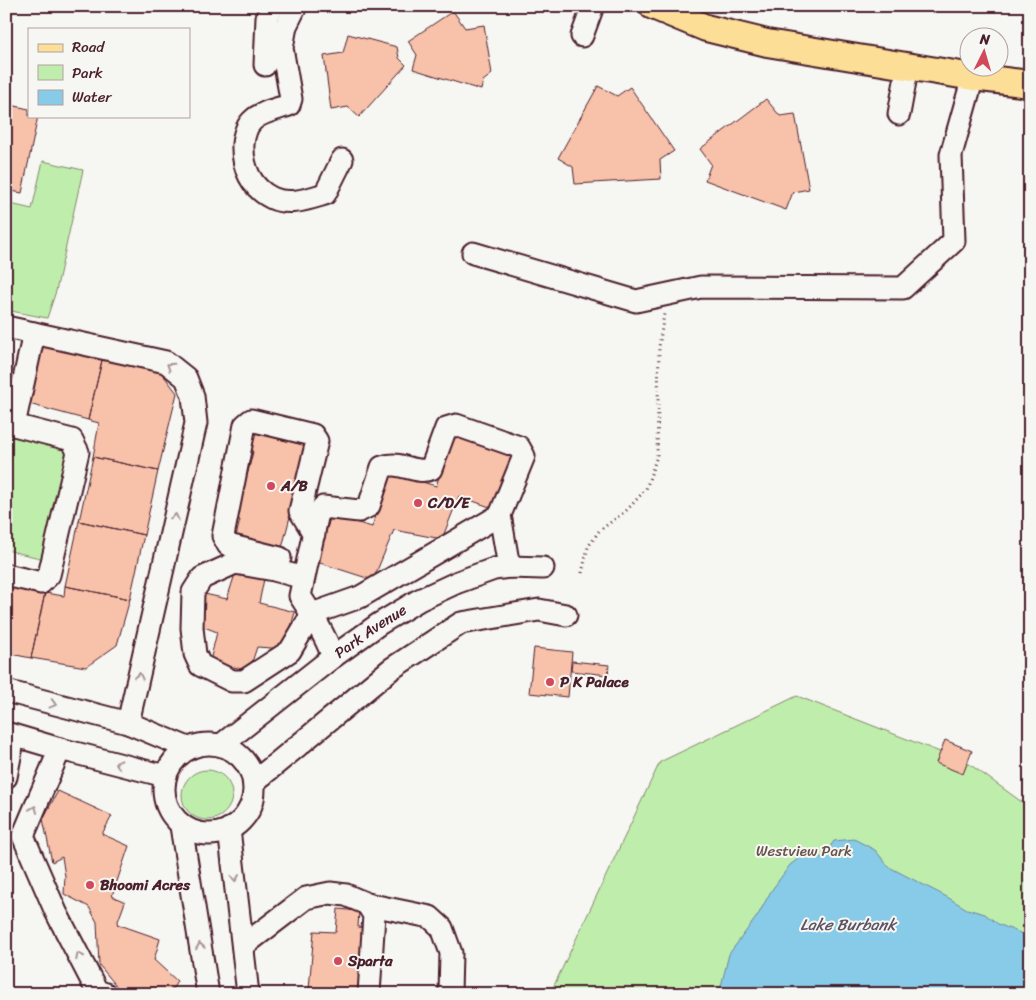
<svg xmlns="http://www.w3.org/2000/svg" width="1036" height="1000" viewBox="0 0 1036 1000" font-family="Sriracha,sans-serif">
<rect width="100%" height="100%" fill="#f6f6f2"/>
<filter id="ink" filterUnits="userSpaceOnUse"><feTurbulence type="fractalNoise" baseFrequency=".02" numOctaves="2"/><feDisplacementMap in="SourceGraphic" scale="10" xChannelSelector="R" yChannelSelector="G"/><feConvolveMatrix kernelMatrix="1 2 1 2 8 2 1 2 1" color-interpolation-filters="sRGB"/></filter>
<g filter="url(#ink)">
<path fill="#bfeeac" stroke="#84866c" d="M 43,161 L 83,170 L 56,291 L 47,318 L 6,310 L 6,203 L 32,209 Z
M 6,434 L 70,450 L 44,559 L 6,550 Z
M 797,696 L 968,763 L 1030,808 L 1030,994 L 550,994 L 660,762 Z
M182 795a25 25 0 1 1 50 0a25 25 0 1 1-50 0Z"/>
<path fill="#87cbe8" stroke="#6f869c" d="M 854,839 L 875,850 L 889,867 L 947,897 L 967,909 L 985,914 L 998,924 L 1030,937 L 1030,994 L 719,994 L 729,954 L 758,915 L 771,891 L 790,865 L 807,852 L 822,858 L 834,841 Z"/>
<path fill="#f7c1aa" stroke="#4a1f2b" d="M 453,11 L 465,28 L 484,25 L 492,74 L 483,81 L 481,90 L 413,69 L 417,55 L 408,41 Z
M 348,34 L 397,47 L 399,58 L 406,65 L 359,117 L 348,107 L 331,110 L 324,56 L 343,53 Z
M 598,86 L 617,96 L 630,87 L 674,151 L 660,160 L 661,179 L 575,184 L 573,167 L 558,158 Z
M 766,99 L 780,116 L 795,114 L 809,189 L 793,192 L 786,210 L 705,180 L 711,164 L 700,149 Z
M 6,104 L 29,109 L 29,116 L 38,116 L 22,193 L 6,190 Z
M 43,343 L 103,356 L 88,420 L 29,404 Z
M 103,356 L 158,368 L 177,393 L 158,471 L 93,457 L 99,423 L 88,420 Z
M 250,428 L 273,434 L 272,437 L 308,446 L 281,552 L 235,540 L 240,520 L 236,519 L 253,452 L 245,450 Z
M 453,436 L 513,454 L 498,510 L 459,496 L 442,539 L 394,530 L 373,580 L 317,562 L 331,515 L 372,527 L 388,472 L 436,486 Z
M 93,457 L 158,471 L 144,535 L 79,521 Z
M 79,521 L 144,535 L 130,599 L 65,586 Z
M 235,574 L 264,579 L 259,603 L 295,612 L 285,649 L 257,647 L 249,671 L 210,661 L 217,632 L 194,623 L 200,593 L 227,599 Z
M 6,584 L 45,593 L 31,658 L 6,653 Z
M 65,586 L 130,599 L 117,645 L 86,667 L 31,658 L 45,593 L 64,596 Z
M 534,648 L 572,652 L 568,697 L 529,693 Z
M 572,661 L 609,665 L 608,675 L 571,671 Z
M 945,740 L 972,751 L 963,774 L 936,763 Z
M 58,791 L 112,816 L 102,834 L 129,846 L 112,896 L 125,902 L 117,924 L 160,939 L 154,960 L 177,981 L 170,994 L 134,994 L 119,989 L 99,965 L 97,922 L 89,907 L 64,894 L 65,876 L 62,857 L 52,862 L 43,819 Z
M 338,909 L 359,911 L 358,927 L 368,928 L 362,994 L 329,994 L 309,989 L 314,931 L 336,932 Z"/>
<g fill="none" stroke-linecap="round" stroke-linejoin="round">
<g stroke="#4a1f2b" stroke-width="25">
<g id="minor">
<path d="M 296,6 L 286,26 L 282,48 L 291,99 L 289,105 C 278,109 261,112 253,120 C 246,126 244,135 243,144 C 242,167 251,188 272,198 C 289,206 308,199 325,194 L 342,160"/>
<path d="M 582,36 L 593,6"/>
<path d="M 265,65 L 267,17 L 273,6"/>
<path d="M 899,114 L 908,65"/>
<path d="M 473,253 L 636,301 L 701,287 L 903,288 L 954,241 L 951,155 L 973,77"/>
<path d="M 6,327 L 166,362 L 186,378 L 193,396 L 196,423 L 128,723"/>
<path d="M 6,423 L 72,440 L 78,452 L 49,575 L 41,583 L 6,575"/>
<path d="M 14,425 L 34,333"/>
<path d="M 500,515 L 509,567"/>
<path d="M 280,558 L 228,545 L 223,536 L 245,425 L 251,420 L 313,435 L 317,441 L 300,511 L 314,534"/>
<path d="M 304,578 L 274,570 L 235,563 L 202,578 L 193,592 L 192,628 L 195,654 L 200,665 L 232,681 L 244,681 L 290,651 L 312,614 L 360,597 L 500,515 L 524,456 L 519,447 L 456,425 L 446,428 L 431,469 C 415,475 401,460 382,467 L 369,506 L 359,511 L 323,507 L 318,513 L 300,596 C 313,616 325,635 333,657"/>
<path d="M 6,691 L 128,723 L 188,748"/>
<path d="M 6,733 L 60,749 L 165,776"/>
<circle cx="209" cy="789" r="45"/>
<path id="s1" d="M 221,745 L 333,657 L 379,624 L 419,600 L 458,582 L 494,569 L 509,567 L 543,568"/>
<path d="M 60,749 L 23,836 L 56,912 L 97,991 L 106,994"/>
<path d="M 6,777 L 14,736"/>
<path d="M 254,782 L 391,669 L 461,623 L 539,610 L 566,615"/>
<path d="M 181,826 L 208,994"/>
<path d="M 229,829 L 248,994"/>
<path d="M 367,904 L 430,917 L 442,928 L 451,953 L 450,994"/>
<path d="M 243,946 L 306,898 L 330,893 L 346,895 L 367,904 L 374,915 L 369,994"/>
</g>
</g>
<g stroke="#4a1f2b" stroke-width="30">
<path id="major" d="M 653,6 L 706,28 L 767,43 L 973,77 L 1030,84"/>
</g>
<path stroke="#4a1f2b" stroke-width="3" stroke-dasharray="1 4" stroke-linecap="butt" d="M 582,573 L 588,547 L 599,531 L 627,510 L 646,489 L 657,456 L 659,347 L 664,314"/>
<use href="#minor" stroke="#f6f6f2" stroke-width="21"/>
<use href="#major" stroke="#fcde96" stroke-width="26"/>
</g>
<defs><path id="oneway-chevron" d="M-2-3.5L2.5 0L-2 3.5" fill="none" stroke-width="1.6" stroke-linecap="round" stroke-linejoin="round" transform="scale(1.25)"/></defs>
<g stroke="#a99598">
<use href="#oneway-chevron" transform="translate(170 366) rotate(-147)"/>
<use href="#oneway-chevron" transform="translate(175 517) rotate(-77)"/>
<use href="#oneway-chevron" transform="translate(139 676) rotate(-77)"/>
<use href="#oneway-chevron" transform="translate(53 704) rotate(15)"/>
<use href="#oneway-chevron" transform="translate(118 764) rotate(-166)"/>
<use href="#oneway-chevron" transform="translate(34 809) rotate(-68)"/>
<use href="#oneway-chevron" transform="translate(235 878) rotate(84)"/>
<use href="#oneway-chevron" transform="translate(200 946) rotate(-99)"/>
<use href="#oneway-chevron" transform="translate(79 956) rotate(-117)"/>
</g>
</g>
<g fill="#d1495b" stroke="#f6f6f2" stroke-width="2">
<circle cx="271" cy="486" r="5"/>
<circle cx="418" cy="503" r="5"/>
<circle cx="550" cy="682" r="5"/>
<circle cx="90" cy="885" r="5"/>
<circle cx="338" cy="961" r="5"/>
</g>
<g text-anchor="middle" stroke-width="4" stroke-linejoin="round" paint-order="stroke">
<g font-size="15" font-weight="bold" fill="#4a1f2b" stroke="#f6f6f2" text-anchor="start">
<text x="281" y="491">A/B</text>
<text x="428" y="508">C/D/E</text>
<text x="560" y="687">P K Palace</text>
<text x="100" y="890">Bhoomi Acres</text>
<text x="348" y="966">Sparta</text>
</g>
<g font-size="15" fill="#4a1f2b" stroke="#f6f6f2">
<text dy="5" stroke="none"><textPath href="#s1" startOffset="188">Park Avenue</textPath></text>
</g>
<g font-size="15" fill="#67534b" stroke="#f6f6f2">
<text x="804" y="856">Westview Park</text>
</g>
<g font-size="16" font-style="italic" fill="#5c5364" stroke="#f6f6f2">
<text x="848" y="930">Lake Burbank</text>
</g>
</g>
<rect width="1036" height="1000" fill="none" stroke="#f6f6f2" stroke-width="25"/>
<rect x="12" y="12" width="1011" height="975" fill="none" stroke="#4a1f2b" stroke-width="2" filter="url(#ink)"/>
<rect x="28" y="28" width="162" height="90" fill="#f6f6f2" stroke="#b1a0a2"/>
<rect x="38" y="44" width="25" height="8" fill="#fcde96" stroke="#b1a0a2"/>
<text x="72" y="52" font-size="15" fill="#4a1f2b">Road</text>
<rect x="38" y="65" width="25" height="15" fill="#bfeeac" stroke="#b1a0a2"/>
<text x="72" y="78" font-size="15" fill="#4a1f2b">Park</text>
<rect x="38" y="90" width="25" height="15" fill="#87cbe8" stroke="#b1a0a2"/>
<text x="72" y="102" font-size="15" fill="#4a1f2b">Water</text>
<g transform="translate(984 52) rotate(5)"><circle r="24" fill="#f6f6f2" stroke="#b1a0a2"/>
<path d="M0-4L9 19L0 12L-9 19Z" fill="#d1495b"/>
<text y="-8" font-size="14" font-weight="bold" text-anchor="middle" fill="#4a1f2b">N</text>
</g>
</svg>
